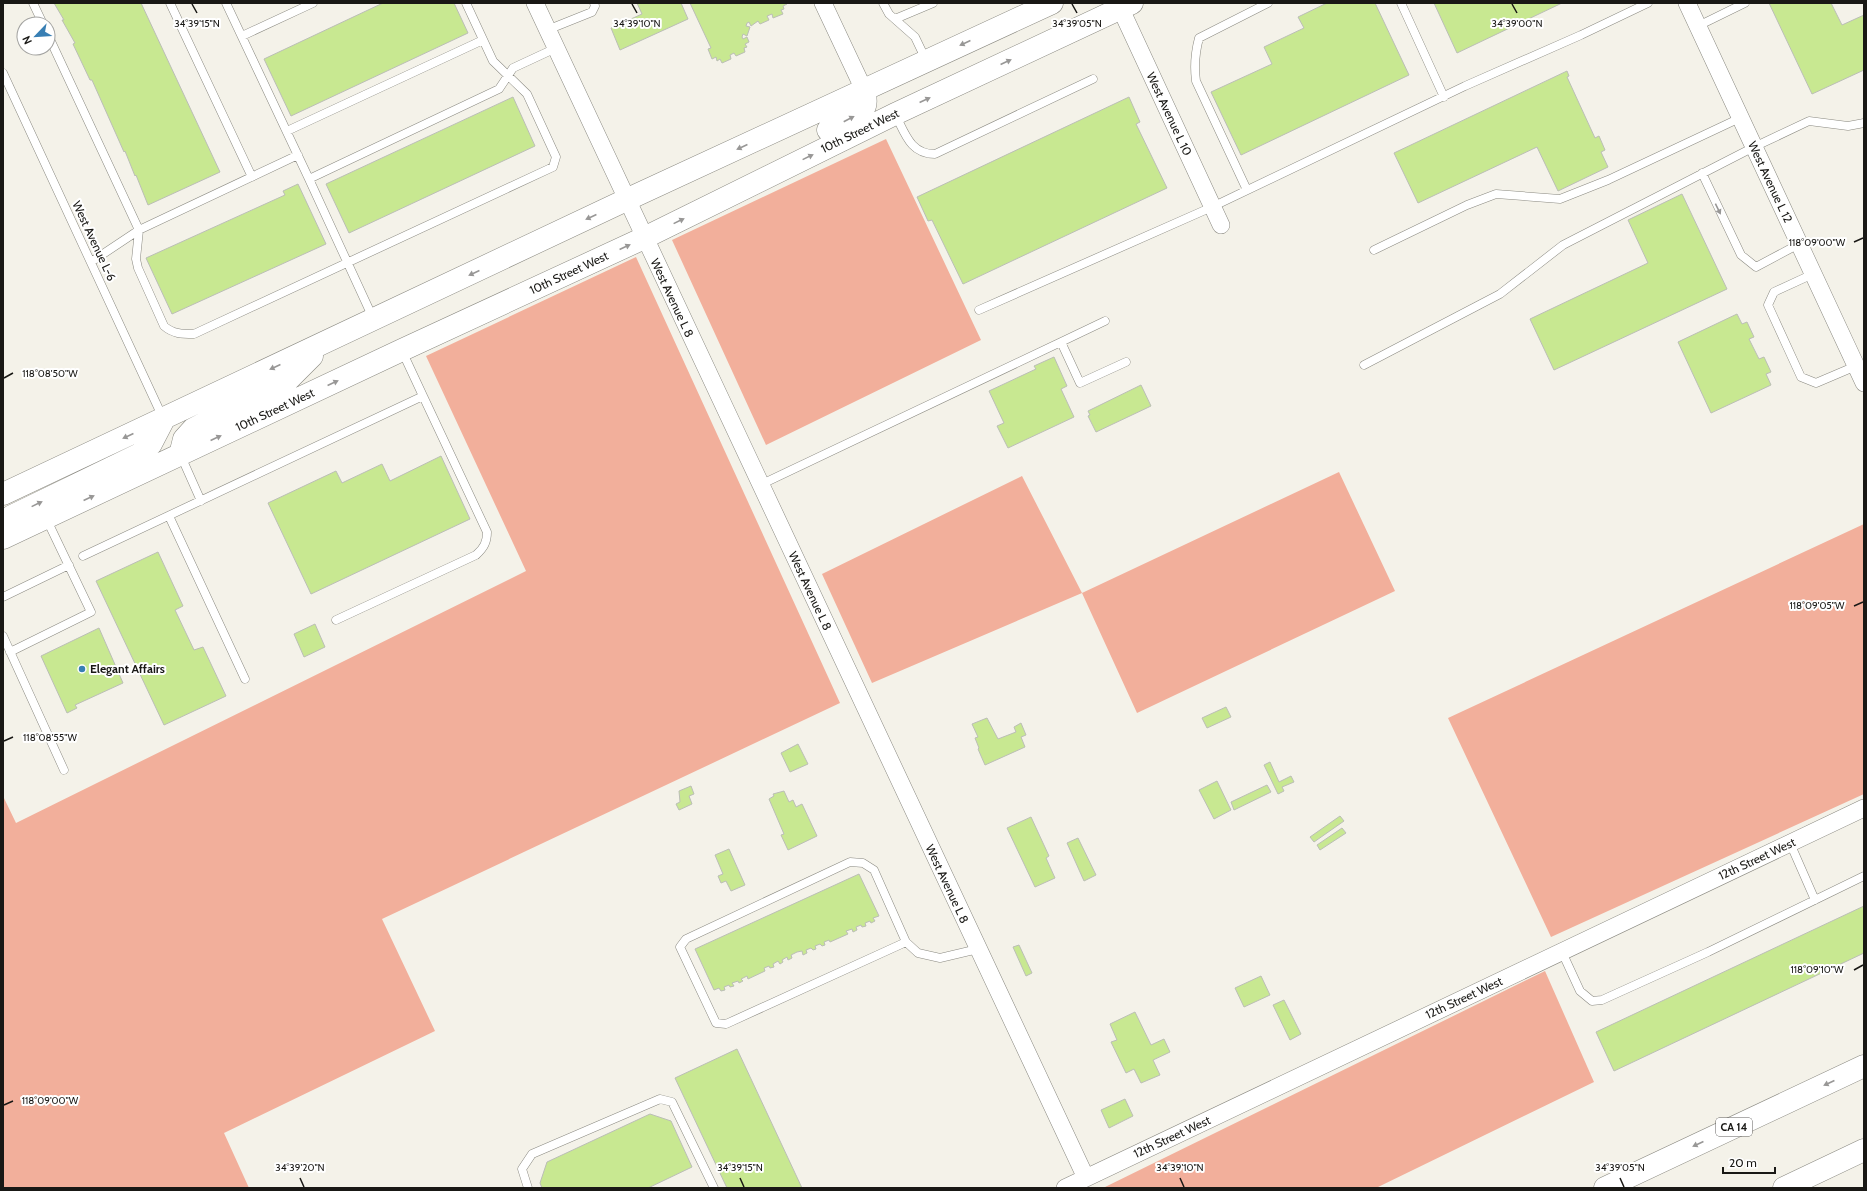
<svg xmlns="http://www.w3.org/2000/svg" width="1867" height="1191" viewBox="0 0 1867 1191" font-family="Cabin,sans-serif">
<rect width="100%" height="100%" fill="#f4f2e9"/>
<path fill="#f2af9b" d="M 886,139 L 981,340 L 766,445 L 672,240 Z
M 636,257 L 840,703 L 382,919 L 435,1031 L 224,1133 L 249,1188 L 3,1188 L 3,796 L 16,823 L 526,571 L 426,356 Z
M 1339,472 L 1395,591 L 1137,713 L 1082,593 L 872,683 L 822,574 L 1022,476 L 1082,593 Z
M 1864,524 L 1864,794 L 1551,937 L 1448,718 Z
M 1545,971 L 1594,1082 L 1376,1188 L 1103,1188 Z"/>
<path fill="#c8e891" stroke="#bbbeb6" d="M 54,3 L 141,3 L 220,172 L 148,205 L 136,175 L 135,176 L 125,151 L 124,152 L 92,80 L 90,80 L 73,44 L 75,43 L 62,20 L 64,20 Z
M 383,3 L 454,3 L 468,33 L 291,116 L 264,59 Z
M 637,3 L 681,3 L 688,19 L 620,50 L 611,28 L 642,14 Z
M 690,3 L 786,3 L 787,4 L 783,6 L 784,9 L 781,10 L 783,14 L 773,18 L 772,14 L 767,16 L 769,20 L 760,24 L 758,21 L 751,26 L 749,22 L 747,23 L 746,26 L 750,27 L 747,36 L 743,34 L 742,37 L 743,39 L 747,37 L 749,42 L 745,44 L 747,47 L 744,48 L 745,52 L 736,56 L 734,53 L 730,55 L 731,59 L 722,63 L 720,59 L 717,61 L 716,57 L 712,59 L 708,49 L 711,48 Z
M 1327,3 L 1375,3 L 1409,75 L 1241,155 L 1211,92 L 1272,64 L 1264,47 L 1304,28 L 1298,17 Z
M 1434,3 L 1562,3 L 1457,53 Z
M 1769,3 L 1831,3 L 1842,25 L 1864,15 L 1864,70 L 1812,94 Z
M 1567,71 L 1569,76 L 1567,77 L 1595,138 L 1599,136 L 1605,150 L 1601,152 L 1608,167 L 1558,191 L 1537,147 L 1418,203 L 1394,153 Z
M 513,97 L 535,146 L 349,233 L 326,184 Z
M 1129,97 L 1140,122 L 1136,124 L 1167,188 L 963,284 L 932,220 L 928,221 L 917,197 Z
M 298,184 L 326,244 L 172,314 L 146,258 L 285,195 L 283,191 Z
M 1682,194 L 1727,289 L 1554,370 L 1530,319 L 1648,263 L 1628,220 Z
M 1737,314 L 1742,324 L 1747,322 L 1754,337 L 1749,339 L 1759,359 L 1764,357 L 1771,372 L 1766,374 L 1771,385 L 1711,413 L 1678,342 Z
M 1054,357 L 1067,386 L 1061,389 L 1074,417 L 1008,448 L 997,426 L 1004,423 L 989,391 L 1036,369 L 1034,366 Z
M 1141,385 L 1151,406 L 1096,432 L 1088,416 L 1090,415 L 1088,411 Z
M 441,456 L 470,519 L 311,594 L 268,503 L 336,471 L 342,483 L 382,464 L 390,481 Z
M 158,552 L 183,606 L 175,610 L 194,650 L 203,647 L 226,696 L 164,725 L 96,581 Z
M 315,624 L 325,647 L 304,657 L 294,634 Z
M 99,628 L 123,683 L 75,705 L 77,708 L 67,713 L 41,656 Z
M 1226,707 L 1231,717 L 1207,728 L 1202,718 Z
M 987,718 L 998,739 L 1016,732 L 1014,727 L 1021,723 L 1026,735 L 1021,737 L 1025,747 L 985,765 L 978,749 L 979,748 L 975,738 L 978,737 L 972,724 Z
M 798,744 L 808,764 L 790,772 L 781,753 Z
M 1270,762 L 1279,782 L 1291,776 L 1294,782 L 1282,787 L 1284,791 L 1278,794 L 1264,765 Z
M 1217,781 L 1231,810 L 1214,819 L 1199,790 Z
M 1267,785 L 1271,792 L 1234,810 L 1231,802 Z
M 691,786 L 694,794 L 689,796 L 692,804 L 679,810 L 676,804 L 680,802 L 679,791 Z
M 784,791 L 789,802 L 793,800 L 796,807 L 802,804 L 817,836 L 788,850 L 781,835 L 784,834 L 769,799 L 774,796 L 773,794 Z
M 1340,816 L 1344,821 L 1314,842 L 1310,837 Z
M 1031,817 L 1049,856 L 1046,858 L 1055,878 L 1035,887 L 1007,828 Z
M 1342,828 L 1346,833 L 1320,850 L 1317,845 Z
M 1078,838 L 1096,875 L 1084,881 L 1067,843 Z
M 729,849 L 745,885 L 731,891 L 726,881 L 721,883 L 718,876 L 723,874 L 715,855 Z
M 859,874 L 879,916 L 873,918 L 875,921 L 871,923 L 870,921 L 865,923 L 866,926 L 862,927 L 861,925 L 856,927 L 857,930 L 853,932 L 852,929 L 846,931 L 848,934 L 830,942 L 829,940 L 824,942 L 825,945 L 822,946 L 820,944 L 815,946 L 816,949 L 813,950 L 811,948 L 806,950 L 807,953 L 803,955 L 802,951 L 797,952 L 791,955 L 792,958 L 788,960 L 787,957 L 782,960 L 783,962 L 780,964 L 778,961 L 773,964 L 774,967 L 770,968 L 769,966 L 764,968 L 765,971 L 748,979 L 747,976 L 741,979 L 743,981 L 739,983 L 738,981 L 732,983 L 734,986 L 730,987 L 729,985 L 724,987 L 725,990 L 721,991 L 719,988 L 714,990 L 695,949 Z
M 1864,906 L 1864,953 L 1614,1071 L 1596,1032 Z
M 1019,945 L 1032,973 L 1026,976 L 1013,947 Z
M 1261,976 L 1270,995 L 1244,1007 L 1235,988 Z
M 1284,1000 L 1301,1034 L 1290,1040 L 1273,1005 Z
M 1135,1012 L 1151,1045 L 1164,1039 L 1170,1052 L 1153,1060 L 1160,1075 L 1141,1083 L 1134,1069 L 1126,1073 L 1111,1042 L 1117,1040 L 1110,1024 Z
M 737,1049 L 802,1188 L 727,1188 L 675,1078 Z
M 1125,1099 L 1133,1116 L 1109,1128 L 1101,1110 Z
M 650,1114 L 671,1121 L 692,1167 L 648,1188 L 542,1188 L 540,1183 L 547,1162 Z"/>
<g fill="none" stroke-linecap="round" stroke-linejoin="round">
<g stroke="#8a8981" stroke-width="9">
<path id="service" d="M 33,3 L 43,24
M 170,3 L 252,177
M 226,3 L 309,179
M 883,3 L 889,14 L 915,37 L 926,60
M 1401,3 L 1444,97
M 895,19 L 933,3
M 1698,26 L 1745,3
M 547,30 L 592,12 L 595,6 L 594,3
M 48,35 L 139,230 L 136,259 L 138,268 L 164,326 C 173,334 182,334 194,334 L 553,167 L 556,157 L 527,94 L 493,61 L 466,3
M 242,36 L 313,3
M 3,73 L 163,418
M 895,114 C 905,133 910,154 935,154 L 1093,79
M 287,131 L 483,40
M 1702,173 L 1741,255 L 1756,267 L 1799,244
M 1247,190 L 1196,81 C 1194,66 1195,53 1199,38 L 1268,3
M 1374,250 L 1467,205 L 1496,194 L 1560,199 L 1608,180 L 1740,118
M 91,262 L 139,230 L 298,155
M 1813,274 L 1774,292 L 1768,305 L 1801,377 L 1816,383 L 1856,366
M 979,310 L 1212,207 L 1465,86 L 1581,35 L 1648,3
M 373,318 L 309,179 L 499,89 L 513,68 L 556,48
M 1061,342 L 1105,321
M 1364,365 L 1500,294 L 1563,245 L 1754,147 L 1809,121 L 1848,126 L 1864,123
M 181,456 L 201,501
M 760,485 L 1061,342 L 1080,383 L 1126,362
M 169,516 L 245,679
M 83,556 L 423,396 L 402,351
M 3,597 L 69,565
M 336,620 L 476,555 C 484,548 487,542 487,532 L 423,396
M 3,636 L 64,770
M 10,652 L 91,612 L 46,518
M 1790,843 L 1815,900
M 906,942 L 874,870 L 863,863 L 850,862 L 686,939 L 680,947 L 716,1023 L 726,1024 L 906,942 L 918,953 L 940,958 L 978,949
M 1562,952 L 1580,991 L 1592,1001 L 1602,1000 L 1708,952 L 1864,876
M 528,1188 L 522,1169 L 532,1154 L 660,1099 L 672,1102 L 714,1188"/>
</g>
<g stroke="#8a8981" stroke-width="18">
<path id="minor" d="M 535,3 L 1086,1178
M 823,3 L 864,90
M 1118,3 L 1221,225
M 1687,3 L 1864,383
M 1065,1188 L 1864,808"/>
</g>
<g stroke="#8a8981" stroke-width="23">
<path id="primary" d="M 828,130 C 839,125 860,118 865,106 C 867,101 865,96 864,90
M 180,455 L 184,439 L 193,429 L 286,382 L 312,356
M 3,494 L 626,200 L 1052,3
M 3,522 L 12,516 L 140,454 L 151,444 L 164,419
M 3,538 L 402,350 L 644,238 L 895,114 L 1132,3"/>
</g>
<g stroke="#8a8981" stroke-width="23">
<path id="motorway" d="M 1605,1188 L 1864,1066
M 1784,1188 L 1864,1150"/>
</g>
<use href="#service" stroke="#fff" stroke-width="8"/>
<use href="#minor" stroke="#fff" stroke-width="17"/>
<use href="#primary" stroke="#fff" stroke-width="22"/>
<use href="#motorway" stroke="#fff" stroke-width="22"/>
</g>
<defs><path id="oneway-solid" d="M-6-.8H1V-3.2L6.5 0L1 3.2V.8H-6Z"/></defs>
<g fill="#989796">
<use href="#oneway-solid" transform="translate(965 43) rotate(155)"/>
<use href="#oneway-solid" transform="translate(1006 62) rotate(-25)"/>
<use href="#oneway-solid" transform="translate(925 100) rotate(-25)"/>
<use href="#oneway-solid" transform="translate(849 119) rotate(-28)"/>
<use href="#oneway-solid" transform="translate(742 147) rotate(155)"/>
<use href="#oneway-solid" transform="translate(808 157) rotate(-26)"/>
<use href="#oneway-solid" transform="translate(1718 209) rotate(64)"/>
<use href="#oneway-solid" transform="translate(591 217) rotate(155)"/>
<use href="#oneway-solid" transform="translate(679 221) rotate(-26)"/>
<use href="#oneway-solid" transform="translate(625 247) rotate(-25)"/>
<use href="#oneway-solid" transform="translate(474 273) rotate(155)"/>
<use href="#oneway-solid" transform="translate(275 367) rotate(155)"/>
<use href="#oneway-solid" transform="translate(333 383) rotate(-25)"/>
<use href="#oneway-solid" transform="translate(128 436) rotate(155)"/>
<use href="#oneway-solid" transform="translate(216 438) rotate(-25)"/>
<use href="#oneway-solid" transform="translate(89 498) rotate(-25)"/>
<use href="#oneway-solid" transform="translate(37 504) rotate(-26)"/>
<use href="#oneway-solid" transform="translate(1829 1083) rotate(155)"/>
<use href="#oneway-solid" transform="translate(1698 1144) rotate(155)"/>
</g>
<path fill="none" stroke="#191815" stroke-width="1.5" d="M 192,4 L 197,13M 632,4 L 637,13M 1072,4 L 1077,13M 1512,4 L 1517,13M 1854,242 L 1863,238M 4,378 L 13,373M 1854,606 L 1863,602M 4,741 L 13,737M 1854,970 L 1863,965M 4,1105 L 13,1101M 300,1178 L 304,1187M 740,1178 L 744,1187M 1180,1178 L 1184,1187M 1620,1178 L 1624,1187"/>
<circle fill="#387fb4" stroke="#fff" stroke-width="1.5" cx="82" cy="669" r="4"/>
<g text-anchor="middle" stroke-width="4" stroke-linejoin="round" paint-order="stroke">
<rect fill="#fff" stroke="#5e5d5b" stroke-width="1" x="1716" y="1118" width="36" height="18" rx="3"/>
<g font-size="11" font-weight="bold" fill="#191815">
<text x="1734" y="1131">CA 14</text>
</g>
<g font-size="12" fill="#191815" stroke="#fff">
<text transform="translate(1169 114) rotate(65)" y="4">West Avenue L 10</text>
<text transform="translate(860 131) rotate(-26)" y="4">10th Street West</text>
<text transform="translate(1770 182) rotate(65)" y="4">West Avenue L 12</text>
<text transform="translate(94 241) rotate(65)" y="4">West Avenue L-6</text>
<text transform="translate(569 273) rotate(-25)" y="4">10th Street West</text>
<text transform="translate(672 298) rotate(65)" y="4">West Avenue L 8</text>
<text transform="translate(275 410) rotate(-25)" y="4">10th Street West</text>
<text transform="translate(810 591) rotate(65)" y="4">West Avenue L 8</text>
<text transform="translate(1757 859) rotate(-25)" y="4">12th Street West</text>
<text transform="translate(947 884) rotate(65)" y="4">West Avenue L 8</text>
<text transform="translate(1464 998) rotate(-25)" y="4">12th Street West</text>
<text transform="translate(1172 1137) rotate(-25)" y="4">12th Street West</text>
</g>
<g font-size="12" font-weight="bold" fill="#191815" stroke="#fff" text-anchor="start">
<text x="90" y="673">Elegant Affairs</text>
</g>
</g>
<g font-size="10" text-anchor="middle" fill="#191815" stroke="#fff" stroke-width="4" stroke-linejoin="round" paint-order="stroke">
<text x="197" y="27">34°39'15"N</text>
<text x="637" y="27">34°39'10"N</text>
<text x="1077" y="27">34°39'05"N</text>
<text x="1517" y="27">34°39'00"N</text>
<text x="1817" y="246">118°09'00"W</text>
<text x="50" y="377">118°08'50"W</text>
<text x="1817" y="609">118°09'05"W</text>
<text x="50" y="741">118°08'55"W</text>
<text x="1817" y="973">118°09'10"W</text>
<text x="50" y="1104">118°09'00"W</text>
<text x="300" y="1171">34°39'20"N</text>
<text x="740" y="1171">34°39'15"N</text>
<text x="1180" y="1171">34°39'10"N</text>
<text x="1620" y="1171">34°39'05"N</text>
</g>
<rect width="1867" height="1191" fill="none" stroke="#191815" stroke-width="8"/>
<g transform="translate(36 36) rotate(245)"><circle r="19" fill="#ffffff" stroke="#a3a3a1"/>
<path d="M0-3L7 15L0 10L-7 15Z" fill="#387fb4"/>
<text y="-6" font-size="11" font-weight="bold" text-anchor="middle" fill="#191815">N</text>
</g>
<path d="M1723 1167v6h52v-6" fill="none" stroke="#191815" stroke-width="2"/>
<text x="1729" y="1167" font-size="12" fill="#191815" stroke="#ffffff" stroke-width="3" paint-order="stroke">20 m</text>
</svg>
